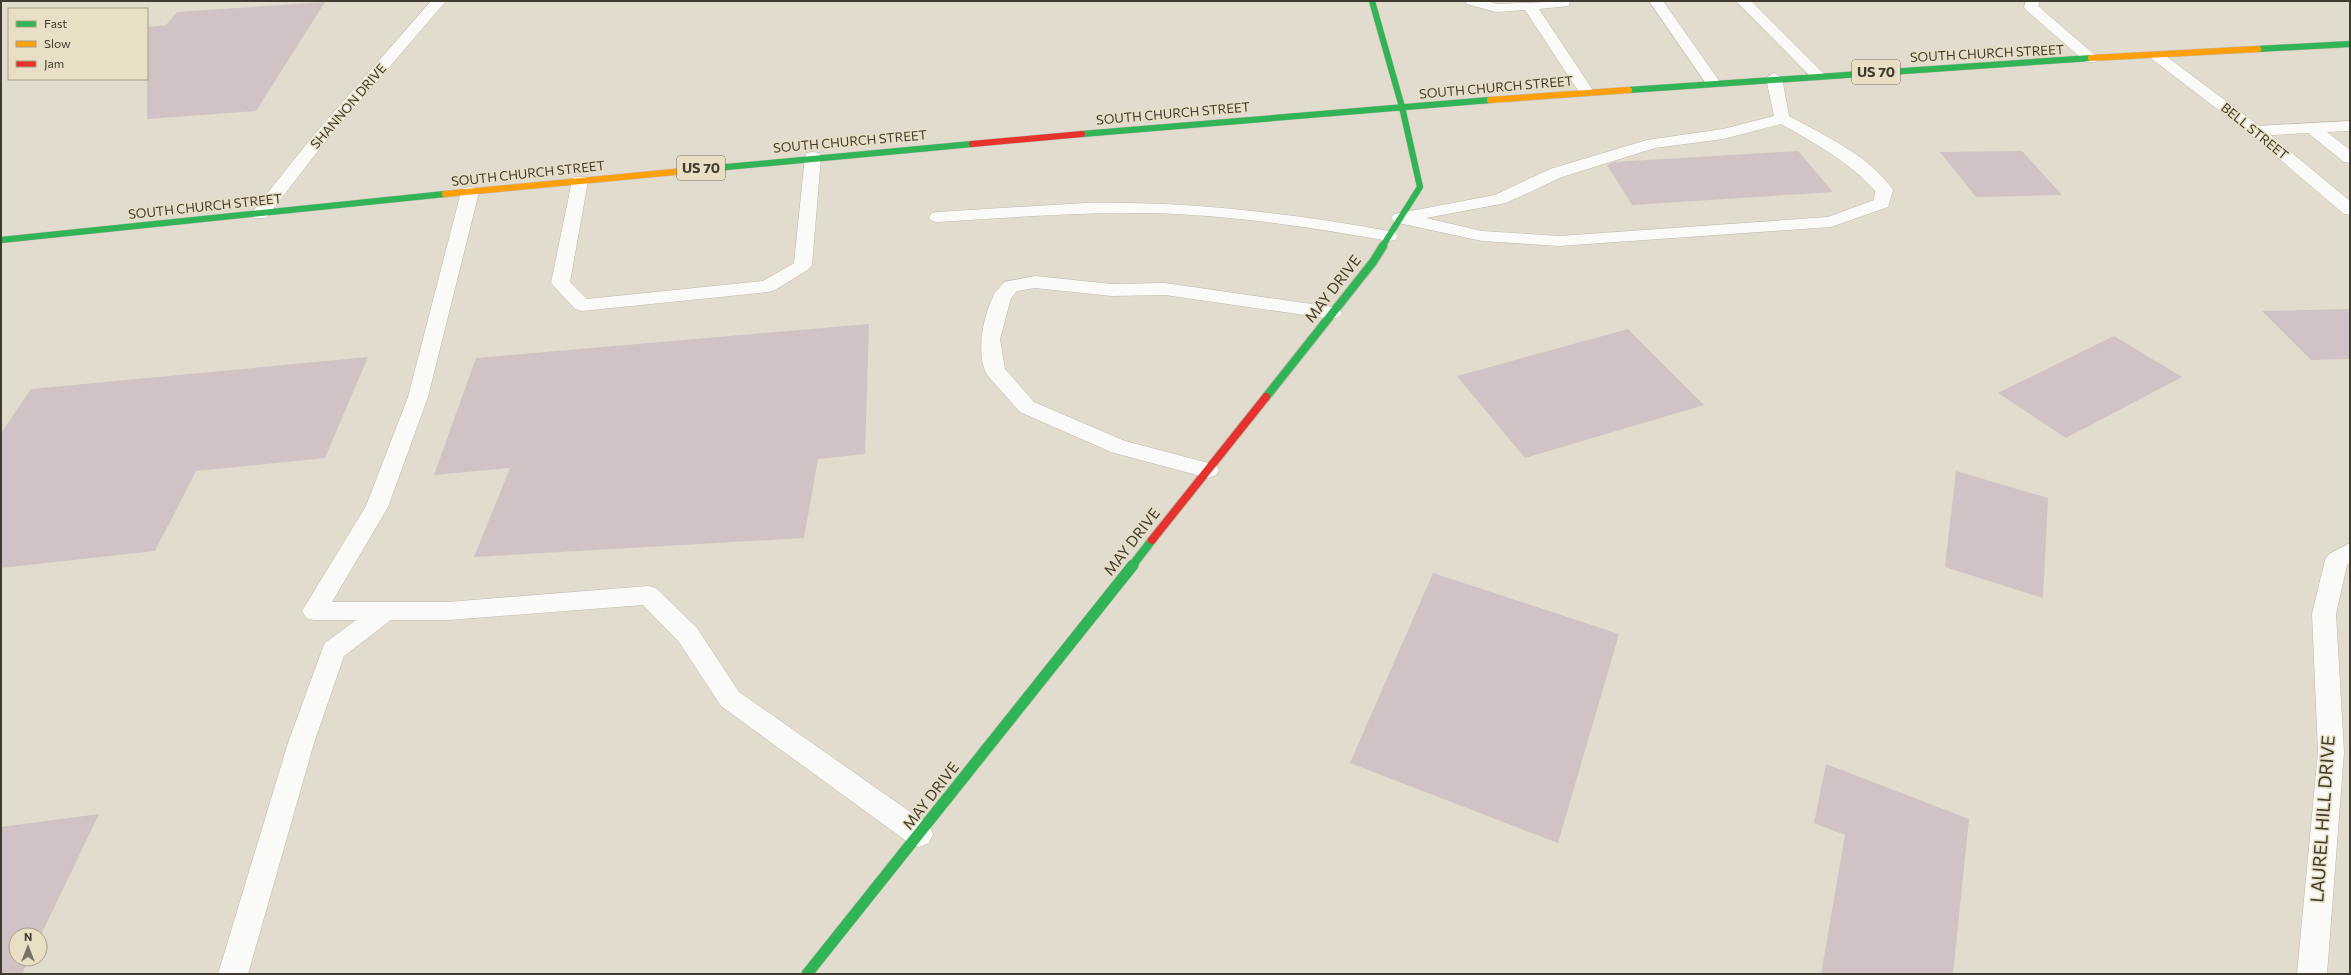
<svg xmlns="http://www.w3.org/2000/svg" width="2351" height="975" viewBox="0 0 2351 975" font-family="Commissioner,sans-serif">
<rect width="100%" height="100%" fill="#e1dccd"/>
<path fill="#d1c3c5" d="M 325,2 L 256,111 L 147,119 L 147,27 L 166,25 L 177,12 Z
M 1798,151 L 1833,192 L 1632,205 L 1607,165 L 1614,162 Z
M 2022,151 L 2062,195 L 1976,197 L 1940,152 Z
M 2350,309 L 2350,359 L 2311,360 L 2262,311 Z
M 869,324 L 865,454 L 818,459 L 804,538 L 474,557 L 510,468 L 434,475 L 476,358 Z
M 1628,329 L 1704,405 L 1525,458 L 1457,376 Z
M 2114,336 L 2182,377 L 2066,438 L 1998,393 Z
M 368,357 L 325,458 L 196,471 L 155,551 L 1,568 L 1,433 L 31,389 Z
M 1956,471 L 2048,498 L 2043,598 L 1945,567 Z
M 1433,573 L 1619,634 L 1558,843 L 1350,763 Z
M 1826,764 L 1969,819 L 1953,974 L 1821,974 L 1845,835 L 1814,823 Z
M 99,814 L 40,937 L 40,935 L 16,935 L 16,959 L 29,959 L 22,974 L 1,974 L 1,827 Z"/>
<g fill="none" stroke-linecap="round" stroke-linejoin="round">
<g stroke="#bdb9ad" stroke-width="1">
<path id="lane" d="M 1465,1 L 1487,1 L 1497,4 L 1570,1 L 1569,6 L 1539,9 L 1594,92 L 1591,95 L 1581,95 L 1525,10 L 1496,12 L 1467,4 Z
M 1649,1 L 1663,1 L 1720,82 L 1717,85 L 1707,85 Z
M 1736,1 L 1751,1 L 1826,76 L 1823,79 L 1813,79 Z
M 2026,1 L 2040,1 L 2038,6 L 2096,56 L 2098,59 L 2096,62 L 2086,62 L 2026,10 L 2024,7 Z
M 1774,73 L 1782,78 L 1789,116 C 1825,136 1869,155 1893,190 L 1888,207 L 1831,227 L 1559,246 L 1482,241 L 1394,222 L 1391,218 L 1394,214 L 1400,213 L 1495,195 L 1550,169 L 1647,140 L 1723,129 L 1774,116 L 1766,78 ZM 1781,124 C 1814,143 1849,161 1875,191 L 1874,200 L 1828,217 L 1559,236 L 1482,231 L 1426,218 L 1506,203 L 1562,177 L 1655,148 L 1723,139 Z
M 2350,121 L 2350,131 L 2327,132 L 2350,150 L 2350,163 L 2344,162 L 2308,133 L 2256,136 L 2250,134 L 2248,131 L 2250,128 L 2256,126 Z
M 813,152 L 819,153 L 821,157 L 812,265 L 809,269 L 775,290 L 768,292 L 582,311 L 575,309 L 551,283 L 572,181 L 574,177 L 586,177 L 588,181 L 570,282 L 587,299 L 763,281 L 794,263 L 805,157 L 807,153 Z
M 470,187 L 476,188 L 479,192 L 428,397 L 388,507 L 332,602 L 448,602 L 648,586 L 656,588 L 697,628 L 739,692 L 929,825 L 933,834 L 929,843 L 919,847 L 909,843 L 721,706 L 679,642 L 643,605 L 448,620 L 391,620 L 344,656 L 314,743 L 248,974 L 218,974 L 288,743 L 322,650 L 325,643 L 356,620 L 314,620 L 306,618 L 302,611 L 366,506 L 408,397 L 461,192 L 464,188 Z
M 1085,203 C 1188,201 1288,213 1389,231 L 1395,232 L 1398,236 L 1395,240 L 1389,241 C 1308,227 1226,214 1143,213 C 1075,212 1006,218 938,222 L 932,221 L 929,217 L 932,213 L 938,212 Z
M 1035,276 L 1112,284 L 1165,283 L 1332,307 L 1339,309 L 1342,313 L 1339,317 L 1332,319 L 1165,295 L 1112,296 L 1035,288 L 1017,291 L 1011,298 L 1000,339 L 1005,369 L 1034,402 L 1125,441 L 1216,465 L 1219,470 L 1216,475 L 1208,478 L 1111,452 L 1020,412 L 988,376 C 975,356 983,317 993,297 C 995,291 1001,287 1004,282 Z"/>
</g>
<g stroke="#bdb9ad" stroke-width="1">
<path id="street" d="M 431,1 L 446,1 L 325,142 L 266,218 L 254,218 L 251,214 L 254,210 L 313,136 Z
M 2157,52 L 2162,53 L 2262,128 L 2350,201 L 2350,215 L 2344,214 L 2250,134 L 2152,59 L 2150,56 Z
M 2350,543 L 2350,563 L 2347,565 L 2336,614 L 2344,752 L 2327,974 L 2297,974 L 2318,752 L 2312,614 L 2325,560 L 2329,554 Z"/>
</g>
<g stroke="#bdb9ad" stroke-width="7">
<path id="fast-far2" d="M 1372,1 L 1402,107 L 1420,187 L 1382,247
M 2258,49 L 2350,44
M 1629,90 L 2091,58
M 1082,134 L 1490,100
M 705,169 L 972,144
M 1,240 L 445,194"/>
</g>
<g stroke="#bdb9ad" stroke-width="10">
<path id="fast-far1" d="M 1266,397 L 1373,262 L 1383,246
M 1132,566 L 1152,540"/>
</g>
<g stroke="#bdb9ad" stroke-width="12">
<path id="fast" d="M 807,974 L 1133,565"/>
</g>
<g stroke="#bdb9ad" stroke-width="7">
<path id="slow" d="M 2091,58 L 2258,49
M 1490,100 L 1629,90
M 445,194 L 705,169"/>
</g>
<g stroke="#bdb9ad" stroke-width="7">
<path id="jam-far1" d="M 972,144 L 1082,134"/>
</g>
<g stroke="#bdb9ad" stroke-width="10">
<path id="jam" d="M 1152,540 L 1266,397"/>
</g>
<use href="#lane" fill="#fafaf8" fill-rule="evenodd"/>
<use href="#street" fill="#fafaf8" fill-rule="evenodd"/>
<use href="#fast-far2" stroke="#30b455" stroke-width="6"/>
<use href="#fast-far1" stroke="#30b455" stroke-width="8"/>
<use href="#fast" stroke="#30b455" stroke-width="11"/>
<use href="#slow" stroke="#ff9f0a" stroke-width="6"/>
<use href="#jam-far1" stroke="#e5322d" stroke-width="6"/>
<use href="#jam" stroke="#e5322d" stroke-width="8"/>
</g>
<g text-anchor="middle" stroke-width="3" stroke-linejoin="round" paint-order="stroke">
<g font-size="13" fill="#3f3b30" stroke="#e9dfc5">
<text transform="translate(1987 53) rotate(-3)" y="5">SOUTH CHURCH STREET</text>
<text transform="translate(1496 87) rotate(-5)" y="5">SOUTH CHURCH STREET</text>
<text transform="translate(348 106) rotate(-49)" y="5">SHANNON DRIVE</text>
<text transform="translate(1173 113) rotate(-5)" y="5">SOUTH CHURCH STREET</text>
<text transform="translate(2255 131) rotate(39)" y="5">BELL STREET</text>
<text transform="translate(850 141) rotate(-5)" y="5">SOUTH CHURCH STREET</text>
<text transform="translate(528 173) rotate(-6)" y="5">SOUTH CHURCH STREET</text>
<text transform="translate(205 206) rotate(-6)" y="5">SOUTH CHURCH STREET</text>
</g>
<g fill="#e9dfc5" stroke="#726c5d" stroke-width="1">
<rect x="1852" y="60" width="48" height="24" rx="3"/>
<rect x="677" y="156" width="48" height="24" rx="3"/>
</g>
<g font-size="14" font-weight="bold" fill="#3f3b30">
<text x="1876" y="77">US 70</text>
<text x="701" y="173">US 70</text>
</g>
<g font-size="15" fill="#3f3b30" stroke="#e9dfc5">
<text transform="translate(1333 289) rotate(-52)" y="5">MAY DRIVE</text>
<text transform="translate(1132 542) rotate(-52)" y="5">MAY DRIVE</text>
<text transform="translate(931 796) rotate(-52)" y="5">MAY DRIVE</text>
</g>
<g font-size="18" fill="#3f3b30" stroke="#e9dfc5">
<text transform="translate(2323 819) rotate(-86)" y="6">LAUREL HILL DRIVE</text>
</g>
</g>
<rect width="2351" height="975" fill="none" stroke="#3f3b30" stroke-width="4"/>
<rect x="8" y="8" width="140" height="72" fill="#e9dfc5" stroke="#a59d89"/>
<rect x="16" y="21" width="20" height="6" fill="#30b455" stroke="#a59d89"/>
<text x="44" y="28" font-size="12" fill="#3f3b30">Fast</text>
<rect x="16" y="41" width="20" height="6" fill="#ff9f0a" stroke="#a59d89"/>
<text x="44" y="48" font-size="12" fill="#3f3b30">Slow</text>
<rect x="16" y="61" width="20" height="6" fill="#e5322d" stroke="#a59d89"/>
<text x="44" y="68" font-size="12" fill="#3f3b30">Jam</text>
<g transform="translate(28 947)"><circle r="19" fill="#e9dfc5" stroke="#a59d89"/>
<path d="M0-3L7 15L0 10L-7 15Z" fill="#787367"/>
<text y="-6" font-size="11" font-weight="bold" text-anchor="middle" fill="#3f3b30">N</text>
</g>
</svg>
